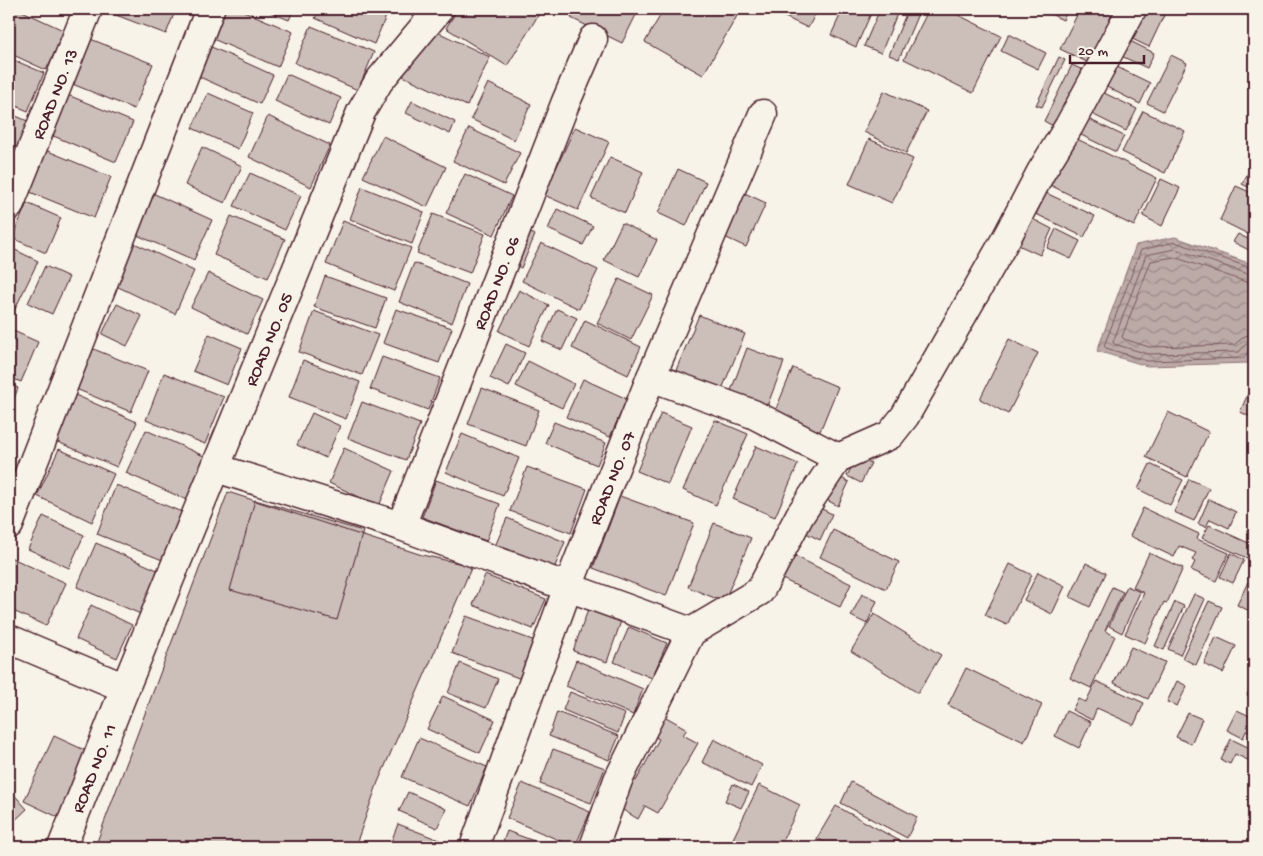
<svg xmlns="http://www.w3.org/2000/svg" width="1263" height="856" viewBox="0 0 1263 856" font-family="'Gochi Hand',sans-serif">
<defs>
<pattern id="water-waves" width="16" height="10" patternUnits="userSpaceOnUse" patternTransform="scale(1.25)"><rect width="16" height="10" fill="#bcaaa7"/><path d="M0 5q4-4 8 0t8 0" fill="none" stroke="#9b8a88"/></pattern>
</defs>
<rect width="100%" height="100%" fill="#f7f3e8"/>
<filter id="ink" filterUnits="userSpaceOnUse"><feTurbulence type="fractalNoise" baseFrequency=".02" numOctaves="2"/><feDisplacementMap in="SourceGraphic" scale="10" xChannelSelector="R" yChannelSelector="G"/><feConvolveMatrix kernelMatrix="1 2 1 2 8 2 1 2 1" color-interpolation-filters="sRGB"/></filter>
<g filter="url(#ink)">
<path fill="url(#water-waves)" stroke="#8e7275" d="M 1175,237 L 1254,265 L 1254,346 L 1249,363 L 1147,366 L 1097,351 L 1136,245 Z"/>
<g fill="none" stroke-linecap="round" stroke-linejoin="round">
<path stroke="#78575d" stroke-width="1" d="M 1254,269 L 1175,242 L 1141,250 L 1104,346 L 1106,348 L 1147,361 L 1244,358 L 1249,350 L 1254,348
M 1254,276 L 1175,249 L 1146,255 L 1113,342 L 1114,344 L 1148,354 L 1239,352 L 1246,344 L 1254,342
M 1254,283 L 1246,282 L 1174,257 L 1151,261 L 1122,337 L 1124,339 L 1149,347 L 1234,345 L 1245,336 L 1254,334"/>
</g>
<path fill="#ccbfb9" stroke="#4a1f2b" d="M 9,9 L 18,9 L 65,31 L 46,70 L 9,53 Z
M 100,9 L 176,9 L 166,34 Z
M 218,9 L 239,9 L 293,32 L 278,67 L 206,36 Z
M 263,9 L 294,9 L 289,20 Z
M 320,9 L 376,9 L 387,14 L 374,44 L 315,18 Z
M 458,9 L 542,9 L 507,66 L 446,28 Z
M 576,9 L 639,9 L 622,43 L 571,18 Z
M 664,9 L 741,9 L 703,75 L 645,42 Z
M 768,9 L 818,9 L 808,28 Z
M 843,9 L 873,9 L 856,47 L 831,35 Z
M 880,9 L 899,9 L 881,53 L 864,46 Z
M 908,9 L 920,9 L 899,59 L 889,55 Z
M 929,9 L 946,9 L 1001,36 L 973,93 L 904,59 Z
M 1040,9 L 1068,9 L 1063,20 Z
M 1080,9 L 1115,9 L 1089,63 L 1060,49 Z
M 1137,9 L 1167,9 L 1149,47 L 1124,35 Z
M 311,26 L 374,52 L 358,90 L 295,63 Z
M 427,27 L 490,57 L 467,106 L 403,76 Z
M 1009,34 L 1046,53 L 1038,69 L 1001,51 Z
M 83,36 L 153,64 L 134,109 L 65,81 Z
M 1126,39 L 1154,53 L 1147,68 L 1119,55 Z
M 207,45 L 273,75 L 260,104 L 193,74 Z
M 1171,55 L 1187,63 L 1163,111 L 1147,103 Z
M 1059,57 L 1065,60 L 1042,107 L 1036,105 Z
M 9,58 L 44,73 L 28,111 L 9,103 Z
M 1072,65 L 1085,71 L 1057,128 L 1044,121 Z
M 1113,65 L 1150,83 L 1140,104 L 1103,85 Z
M 287,74 L 341,98 L 329,125 L 275,101 Z
M 488,83 L 531,104 L 514,140 L 471,119 Z
M 884,91 L 927,111 L 906,153 L 864,132 Z
M 1100,91 L 1137,109 L 1126,131 L 1090,113 Z
M 208,93 L 253,113 L 238,149 L 192,128 Z
M 68,95 L 133,122 L 116,162 L 51,135 Z
M 412,101 L 455,122 L 450,134 L 406,113 Z
M 1143,111 L 1185,131 L 1165,173 L 1122,152 Z
M 9,113 L 30,122 L 12,166 L 9,165 Z
M 268,116 L 330,145 L 311,187 L 249,157 Z
M 1084,117 L 1124,136 L 1116,152 L 1077,133 Z
M 575,127 L 609,142 L 578,210 L 544,195 Z
M 469,128 L 520,153 L 504,185 L 453,161 Z
M 383,136 L 446,167 L 427,207 L 363,177 Z
M 1073,137 L 1157,178 L 1134,226 L 1050,185 Z
M 869,139 L 913,159 L 892,203 L 849,184 Z
M 202,147 L 242,166 L 225,203 L 185,185 Z
M 43,149 L 111,177 L 94,218 L 25,190 Z
M 610,157 L 643,172 L 625,213 L 591,198 Z
M 678,169 L 706,182 L 686,226 L 658,213 Z
M 250,173 L 301,196 L 285,230 L 234,206 Z
M 1248,173 L 1254,176 L 1254,190 L 1242,184 Z
M 465,174 L 512,196 L 494,235 L 446,213 Z
M 1161,179 L 1180,188 L 1162,226 L 1143,216 Z
M 1236,186 L 1254,194 L 1254,237 L 1220,220 Z
M 362,187 L 424,212 L 412,244 L 350,219 Z
M 738,190 L 766,203 L 746,247 L 718,234 Z
M 148,191 L 212,220 L 194,260 L 130,232 Z
M 1046,193 L 1095,216 L 1084,237 L 1036,214 Z
M 27,203 L 61,218 L 46,253 L 12,238 Z
M 557,209 L 593,226 L 583,245 L 548,229 Z
M 433,214 L 485,234 L 470,273 L 417,253 Z
M 231,216 L 285,239 L 268,278 L 214,255 Z
M 1027,216 L 1052,229 L 1040,255 L 1014,243 Z
M 343,221 L 411,248 L 394,291 L 326,264 Z
M 622,223 L 657,240 L 639,277 L 604,260 Z
M 1056,229 L 1080,241 L 1071,259 L 1047,248 Z
M 523,230 L 535,235 L 521,268 L 509,262 Z
M 1238,234 L 1254,242 L 1251,251 L 1233,242 Z
M 134,243 L 194,271 L 175,314 L 114,285 Z
M 541,243 L 598,270 L 579,309 L 522,281 Z
M 9,247 L 38,261 L 15,309 L 9,306 Z
M 414,263 L 467,284 L 452,323 L 399,302 Z
M 45,266 L 69,277 L 52,314 L 28,303 Z
M 208,273 L 263,300 L 247,334 L 191,307 Z
M 325,276 L 386,298 L 375,328 L 314,307 Z
M 619,279 L 653,295 L 631,340 L 597,323 Z
M 519,290 L 549,305 L 529,346 L 499,331 Z
M 117,304 L 142,316 L 127,346 L 102,334 Z
M 396,309 L 452,328 L 439,363 L 383,343 Z
M 557,309 L 577,318 L 562,350 L 542,341 Z
M 314,311 L 378,335 L 362,375 L 299,352 Z
M 699,315 L 745,334 L 720,394 L 674,375 Z
M 585,320 L 641,347 L 628,375 L 572,348 Z
M 9,329 L 38,342 L 21,382 L 9,377 Z
M 209,334 L 242,348 L 227,385 L 193,371 Z
M 1009,339 L 1038,353 L 1008,414 L 980,399 Z
M 506,344 L 525,353 L 509,387 L 490,378 Z
M 86,346 L 148,371 L 131,412 L 69,386 Z
M 747,348 L 784,362 L 766,409 L 729,396 Z
M 382,357 L 440,378 L 428,410 L 370,389 Z
M 303,360 L 360,382 L 346,419 L 289,397 Z
M 528,361 L 574,384 L 562,408 L 516,386 Z
M 793,368 L 838,387 L 818,436 L 773,416 Z
M 164,373 L 224,397 L 205,444 L 146,420 Z
M 583,379 L 627,399 L 610,437 L 566,417 Z
M 1254,380 L 1254,418 L 1240,412 Z
M 9,384 L 18,388 L 9,412 Z
M 482,388 L 539,410 L 526,446 L 468,424 Z
M 73,394 L 137,422 L 117,467 L 53,440 Z
M 362,402 L 420,424 L 406,460 L 348,438 Z
M 1168,412 L 1209,432 L 1187,477 L 1146,457 Z
M 312,413 L 340,426 L 326,458 L 297,445 Z
M 661,413 L 692,426 L 668,484 L 637,471 Z
M 715,420 L 748,434 L 716,505 L 683,490 Z
M 554,422 L 606,443 L 597,465 L 545,443 Z
M 146,430 L 206,457 L 187,500 L 126,473 Z
M 462,434 L 519,458 L 503,496 L 446,472 Z
M 756,446 L 798,464 L 775,517 L 733,499 Z
M 344,448 L 394,471 L 379,506 L 329,483 Z
M 59,449 L 114,474 L 92,522 L 37,496 Z
M 857,456 L 871,463 L 861,483 L 847,476 Z
M 1150,464 L 1183,480 L 1170,505 L 1138,489 Z
M 527,467 L 587,489 L 571,533 L 510,511 Z
M 837,476 L 849,482 L 838,506 L 825,499 Z
M 1189,479 L 1209,488 L 1194,521 L 1174,512 Z
M 436,480 L 500,504 L 486,541 L 422,517 Z
M 116,485 L 184,513 L 165,561 L 97,534 Z
M 228,492 L 422,555 L 472,566 L 378,782 L 355,847 L 95,847 Z
M 620,496 L 694,523 L 666,596 L 593,568 Z
M 1209,499 L 1236,512 L 1229,528 L 1210,519 L 1206,527 L 1198,524 Z
M 255,500 L 363,531 L 337,620 L 230,590 Z
M 816,506 L 832,514 L 820,540 L 804,532 Z
M 1143,508 L 1199,534 L 1197,539 L 1229,553 L 1216,581 L 1191,570 L 1195,562 L 1192,560 L 1196,553 L 1179,546 L 1174,557 L 1130,536 Z
M 43,516 L 84,535 L 69,568 L 28,549 Z
M 507,518 L 565,542 L 551,576 L 493,551 Z
M 714,523 L 751,538 L 724,602 L 688,587 Z
M 1209,525 L 1253,545 L 1247,558 L 1202,538 Z
M 833,530 L 899,562 L 886,589 L 820,557 Z
M 96,543 L 162,572 L 143,615 L 77,587 Z
M 787,552 L 851,584 L 840,607 L 776,576 Z
M 1149,553 L 1183,568 L 1167,603 L 1164,602 L 1145,643 L 1125,634 L 1144,593 L 1133,587 Z
M 1231,553 L 1244,560 L 1233,583 L 1220,577 Z
M 10,557 L 66,583 L 46,626 L 9,609 Z
M 1086,563 L 1106,573 L 1090,607 L 1070,597 Z
M 1010,564 L 1032,575 L 1007,625 L 985,615 Z
M 1038,572 L 1065,586 L 1052,614 L 1024,600 Z
M 485,575 L 546,599 L 533,629 L 473,605 Z
M 1248,582 L 1254,584 L 1254,613 L 1237,605 Z
M 1127,586 L 1140,592 L 1122,633 L 1109,626 Z
M 1112,587 L 1123,592 L 1105,631 L 1115,636 L 1091,688 L 1070,678 Z
M 862,594 L 877,601 L 867,624 L 851,616 Z
M 1194,594 L 1205,599 L 1180,655 L 1168,649 Z
M 1209,601 L 1222,607 L 1196,665 L 1182,658 Z
M 1175,602 L 1184,606 L 1164,650 L 1155,646 Z
M 91,605 L 132,625 L 117,658 L 76,639 Z
M 588,610 L 621,621 L 607,662 L 573,651 Z
M 874,614 L 941,655 L 918,693 L 851,651 Z
M 466,616 L 538,642 L 524,680 L 452,653 Z
M 629,627 L 667,643 L 652,678 L 614,662 Z
M 1216,637 L 1236,646 L 1223,673 L 1204,664 Z
M 1131,647 L 1165,662 L 1148,699 L 1114,683 Z
M 576,660 L 643,689 L 633,715 L 566,686 Z
M 460,663 L 498,679 L 486,708 L 448,693 Z
M 966,668 L 1042,705 L 1024,742 L 948,705 Z
M 1254,679 L 1254,699 L 1247,695 Z
M 1096,681 L 1144,703 L 1134,725 L 1097,708 L 1092,720 L 1072,710 L 1078,699 L 1086,702 Z
M 1177,681 L 1187,686 L 1177,706 L 1167,702 Z
M 570,692 L 625,714 L 618,733 L 563,710 Z
M 443,696 L 495,720 L 480,753 L 427,729 Z
M 1237,710 L 1254,718 L 1254,744 L 1248,741 L 1251,733 L 1246,731 L 1243,738 L 1227,730 Z
M 1066,711 L 1091,722 L 1079,748 L 1055,736 Z
M 557,712 L 619,736 L 609,760 L 549,736 Z
M 659,713 L 687,729 L 683,735 L 698,743 L 658,813 L 645,806 L 638,819 L 613,804 L 628,777 L 636,781 L 659,739 L 648,733 Z
M 1188,713 L 1202,719 L 1191,744 L 1176,737 Z
M 54,736 L 91,753 L 60,818 L 24,801 Z
M 419,738 L 487,767 L 470,806 L 402,777 Z
M 714,739 L 762,765 L 751,787 L 702,762 Z
M 1231,739 L 1254,750 L 1254,763 L 1235,754 L 1230,764 L 1221,760 Z
M 553,749 L 605,768 L 591,803 L 540,784 Z
M 851,782 L 917,817 L 907,838 L 841,803 Z
M 522,783 L 590,812 L 575,847 L 507,818 Z
M 733,784 L 749,792 L 741,808 L 725,801 Z
M 759,785 L 800,805 L 779,847 L 729,847 Z
M 9,789 L 27,809 L 9,826 Z
M 408,792 L 446,809 L 437,828 L 399,811 Z
M 836,806 L 909,846 L 908,847 L 833,847 L 817,838 Z
M 398,824 L 457,847 L 389,847 Z
M 507,831 L 550,847 L 501,847 Z"/>
<g fill="none" stroke-linecap="round" stroke-linejoin="round">
<g stroke="#4a1f2b" stroke-width="31">
<g id="minor">
<path id="s1" d="M 9,206 L 88,9"/>
<path d="M 651,377 L 753,414 L 838,458"/>
<path d="M 216,468 L 401,526 L 691,632"/>
<path d="M 9,525 L 210,9"/>
<path id="s2" d="M 401,526 L 565,104 L 593,39"/>
<path d="M 9,639 L 125,688"/>
<path id="s3" d="M 62,847 L 125,688 L 361,112 L 379,81 L 439,9"/>
<path id="s4" d="M 474,847 L 568,587 L 651,377 L 763,114"/>
<path d="M 594,847 L 618,780 L 691,632 L 760,591 L 800,515 L 838,458 L 890,435 L 905,416 L 1007,237 L 1041,172 L 1069,126 L 1132,9"/>
</g>
</g>
<use href="#minor" stroke="#f7f3e8" stroke-width="28"/>
</g>
</g>
<g text-anchor="middle" stroke-width="4" stroke-linejoin="round" paint-order="stroke">
<g font-size="18" fill="#4a1f2b" stroke="#f7f3e8">
<text dy="6" stroke="none"><textPath href="#s1" startOffset="121">ROAD NO. 13</textPath></text>
<text dy="6" stroke="none"><textPath href="#s2" startOffset="261">ROAD NO. 06</textPath></text>
<text dy="6" stroke="none"><textPath href="#s3" startOffset="548">ROAD NO. 05</textPath></text>
<text dy="6" stroke="none"><textPath href="#s4" startOffset="394">ROAD NO. 07</textPath></text>
<text dy="6" stroke="none"><textPath href="#s3" startOffset="85">ROAD NO. 11</textPath></text>
</g>
</g>
<rect width="1263" height="856" fill="none" stroke="#f7f3e8" stroke-width="30"/>
<rect x="15" y="15" width="1233" height="826" fill="none" stroke="#4a1f2b" stroke-width="2" filter="url(#ink)"/>
<path d="M1070 55v8h74v-8" fill="none" stroke="#4a1f2b" stroke-width="2.5"/>
<text x="1078" y="55" font-size="15" fill="#4a1f2b" stroke="#f7f3e8" stroke-width="4" paint-order="stroke">20 m</text>
</svg>
